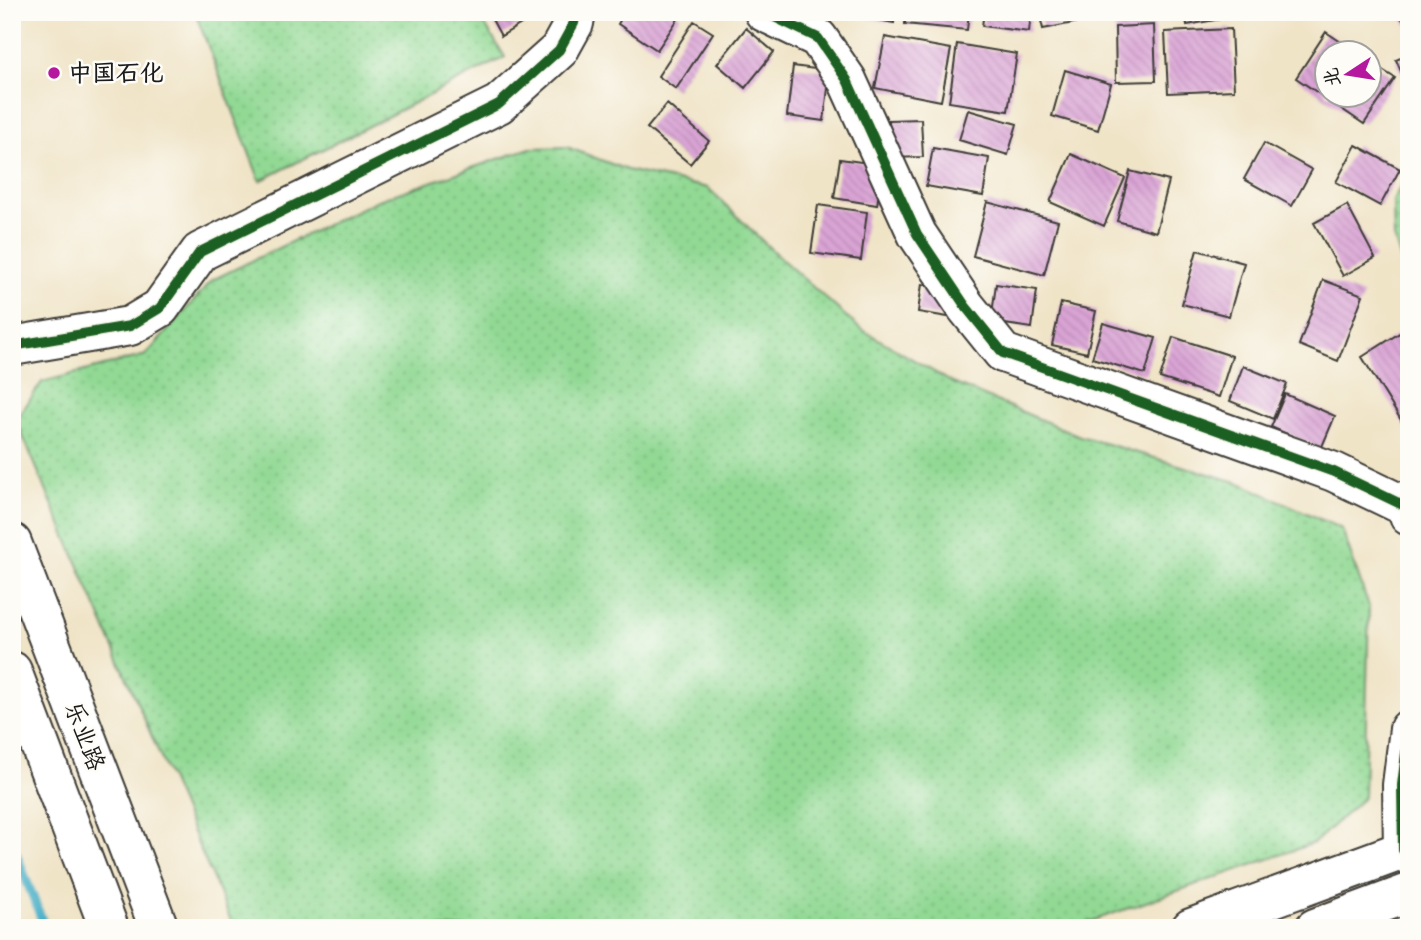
<svg xmlns="http://www.w3.org/2000/svg" width="1421" height="940" viewBox="0 0 1421 940" font-family="'Architects Daughter','LXGW WenKai TC',sans-serif">
<defs>
<pattern id="grass-dots" width="8" height="8" patternUnits="userSpaceOnUse" patternTransform="scale(1.75)"><rect width="8" height="8" fill="#92d994"/><path d="M2 2h.1M6 6h.1" fill="none" stroke="#7dba7f" stroke-width="1.8" stroke-linecap="round"/></pattern>
<pattern id="building-back-hatch" width="6" height="6" patternUnits="userSpaceOnUse" patternTransform="scale(1.75)"><rect width="6" height="6" fill="#daa4d5"/><path d="M-1 5l2 2M0 0l6 6M5-1l2 2" fill="none" stroke="#ba8db6"/></pattern>
</defs>
<rect width="100%" height="100%" fill="#fdfcf7"/>
<filter id="ink" filterUnits="userSpaceOnUse"><feTurbulence type="fractalNoise" baseFrequency=".0143" numOctaves="2"/><feDisplacementMap in="SourceGraphic" scale="14" xChannelSelector="R" yChannelSelector="G"/><feConvolveMatrix kernelMatrix="1 2 1 2 8 2 1 2 1" color-interpolation-filters="sRGB"/></filter>
<filter id="wash" filterUnits="userSpaceOnUse"><feTurbulence type="fractalNoise" baseFrequency=".00686" numOctaves="4" result="noise"/><feDisplacementMap in="SourceGraphic" scale="28" xChannelSelector="R" yChannelSelector="G"/><feGaussianBlur stdDeviation="1.57" result="paint"/><feColorMatrix in="noise" values="0 0 0 0 0 0 0 0 0 0 0 0 0 0 0 0 0 1.4 0 .05"/><feComposite in="paint" operator="in"/></filter>
<g filter="url(#wash)">
<rect width="100%" height="100%" fill="#f0e4c7"/>
<path fill="url(#grass-dots)" stroke="#577a58" stroke-width="2" d="M 195,12 L 477,12 L 505,57 L 260,181 Z
M 567,147 L 627,170 L 708,188 L 778,256 L 858,327 L 953,383 L 1080,436 L 1240,483 L 1342,529 L 1369,607 L 1364,797 L 1314,843 L 1072,928 L 234,928 L 16,420 L 42,382 L 146,355 L 212,280 L 378,200 L 530,148 Z
M 1409,170 L 1409,284 L 1394,238 L 1393,201 Z"/>
<g fill="none" stroke-linecap="round" stroke-linejoin="round">
<path stroke="#49b0c8" stroke-width="9" d="M 12,843 L 45,928"/>
</g>
<g id="blocks">
<path fill="url(#building-back-hatch)" d="M 488,12 L 541,12 L 501,36 Z
M 625,12 L 675,12 L 680,16 L 657,50 L 618,24 Z
M 837,12 L 895,12 L 894,23 Z
M 906,12 L 969,12 L 967,30 L 905,24 Z
M 984,12 L 1031,12 L 1029,32 L 982,26 Z
M 1039,12 L 1108,12 L 1109,16 L 1043,29 Z
M 1185,12 L 1243,12 L 1243,15 L 1187,25 Z
M 1397,12 L 1409,12 L 1409,28 Z
M 694,21 L 713,33 L 676,89 L 658,76 Z
M 1154,25 L 1156,81 L 1116,82 L 1115,27 Z
M 746,28 L 774,52 L 745,88 L 717,64 Z
M 1231,29 L 1234,90 L 1168,93 L 1165,32 Z
M 1326,32 L 1356,52 L 1326,52 L 1326,94 L 1368,94 L 1368,61 L 1395,78 L 1364,124 L 1296,78 Z
M 885,37 L 951,49 L 941,101 L 875,88 Z
M 957,44 L 1017,54 L 1008,111 L 949,102 Z
M 1409,54 L 1409,89 L 1396,60 Z
M 793,66 L 830,71 L 824,121 L 787,116 Z
M 1065,70 L 1111,84 L 1098,130 L 1052,116 Z
M 667,104 L 709,141 L 690,164 L 647,128 Z
M 968,110 L 1017,124 L 1008,155 L 959,140 Z
M 921,119 L 923,157 L 890,158 L 889,120 Z
M 1264,143 L 1312,170 L 1292,206 L 1244,179 Z
M 1356,145 L 1400,169 L 1380,206 L 1336,182 Z
M 933,148 L 989,158 L 983,196 L 926,186 Z
M 1071,154 L 1125,178 L 1104,226 L 1050,202 Z
M 840,159 L 883,165 L 877,205 L 834,198 Z
M 1130,171 L 1169,181 L 1156,232 L 1117,221 Z
M 987,202 L 1058,221 L 1044,275 L 973,256 Z
M 818,205 L 867,212 L 861,260 L 811,253 Z
M 1347,205 L 1375,258 L 1343,276 L 1314,223 Z
M 1197,250 L 1244,263 L 1229,316 L 1182,304 Z
M 1323,280 L 1363,295 L 1338,361 L 1299,345 Z
M 922,284 L 952,289 L 948,317 L 918,312 Z
M 996,284 L 1037,290 L 1032,328 L 991,322 Z
M 1061,303 L 1096,311 L 1087,353 L 1052,345 Z
M 1103,323 L 1156,338 L 1145,374 L 1092,358 Z
M 1406,329 L 1409,334 L 1409,433 L 1362,357 Z
M 1173,337 L 1232,356 L 1219,397 L 1160,378 Z
M 1243,366 L 1287,384 L 1273,419 L 1230,401 Z
M 1285,394 L 1335,416 L 1321,449 L 1271,427 Z"/>
</g>
</g>
<g filter="url(#ink)">
<use href="#blocks" fill-opacity="0" stroke="#3c3a36" stroke-width="2"/>
<g fill="none" stroke-linecap="round" stroke-linejoin="round">
<g stroke="#3c3a36" stroke-width="42">
<path id="minor" d="M 764,12 L 818,38 L 847,80 L 917,234 L 966,307 L 1003,353 L 1334,472 L 1407,507 L 1409,516
M 12,346 L 130,326 L 160,308 L 200,252 L 499,104 L 559,50 L 574,23 L 576,12
M 1403,850 L 1402,785 L 1409,729"/>
</g>
<g stroke="#3c3a36" stroke-width="42">
<path id="major" d="M 12,543 L 159,928
M 12,671 L 109,928
M 1191,928 L 1409,848
M 1315,928 L 1409,893"/>
</g>
<use href="#minor" stroke="#fff" stroke-width="38"/>
<use href="#major" stroke="#fff" stroke-width="38"/>
<g stroke="#fdfcf7" stroke-width="15">
<path id="cycleway" d="M 764,12 L 818,38 L 847,80 L 917,234 L 966,307 L 1003,353 L 1334,472 L 1407,507 L 1409,516
M 12,346 L 130,326 L 160,308 L 200,252 L 499,104 L 559,50 L 574,23 L 576,12
M 1403,850 L 1402,785 L 1409,729"/>
</g>
<use href="#cycleway" stroke="#1b5e20" stroke-width="10"/>
</g>
</g>
<circle fill="#b5179e" stroke="#fdfcf7" stroke-width="2.5" cx="54" cy="73" r="7"/>
<g text-anchor="middle" stroke-width="5" stroke-linejoin="round" paint-order="stroke">
<g font-size="24" font-weight="bold" fill="#1c1c1c" stroke="#fdfcf7" text-anchor="start">
<text x="68" y="81">中国石化</text>
</g>
<g font-size="24" fill="#1c1c1c" stroke="#fdfcf7">
<text transform="translate(85 736) rotate(69)" y="8">乐业路</text>
</g>
</g>
<rect width="1421" height="940" fill="none" stroke="#fdfcf7" stroke-width="42"/>
<g transform="translate(1348 74) rotate(258)"><circle r="33" fill="#fdfcf7" stroke="#a3a29f" stroke-width="2"/>
<path d="M0-5L12 26L0 18L-12 26Z" fill="#b5179e"/>
<text y="-10" font-size="19" font-weight="bold" text-anchor="middle" fill="#1c1c1c">北</text>
</g>
</svg>
